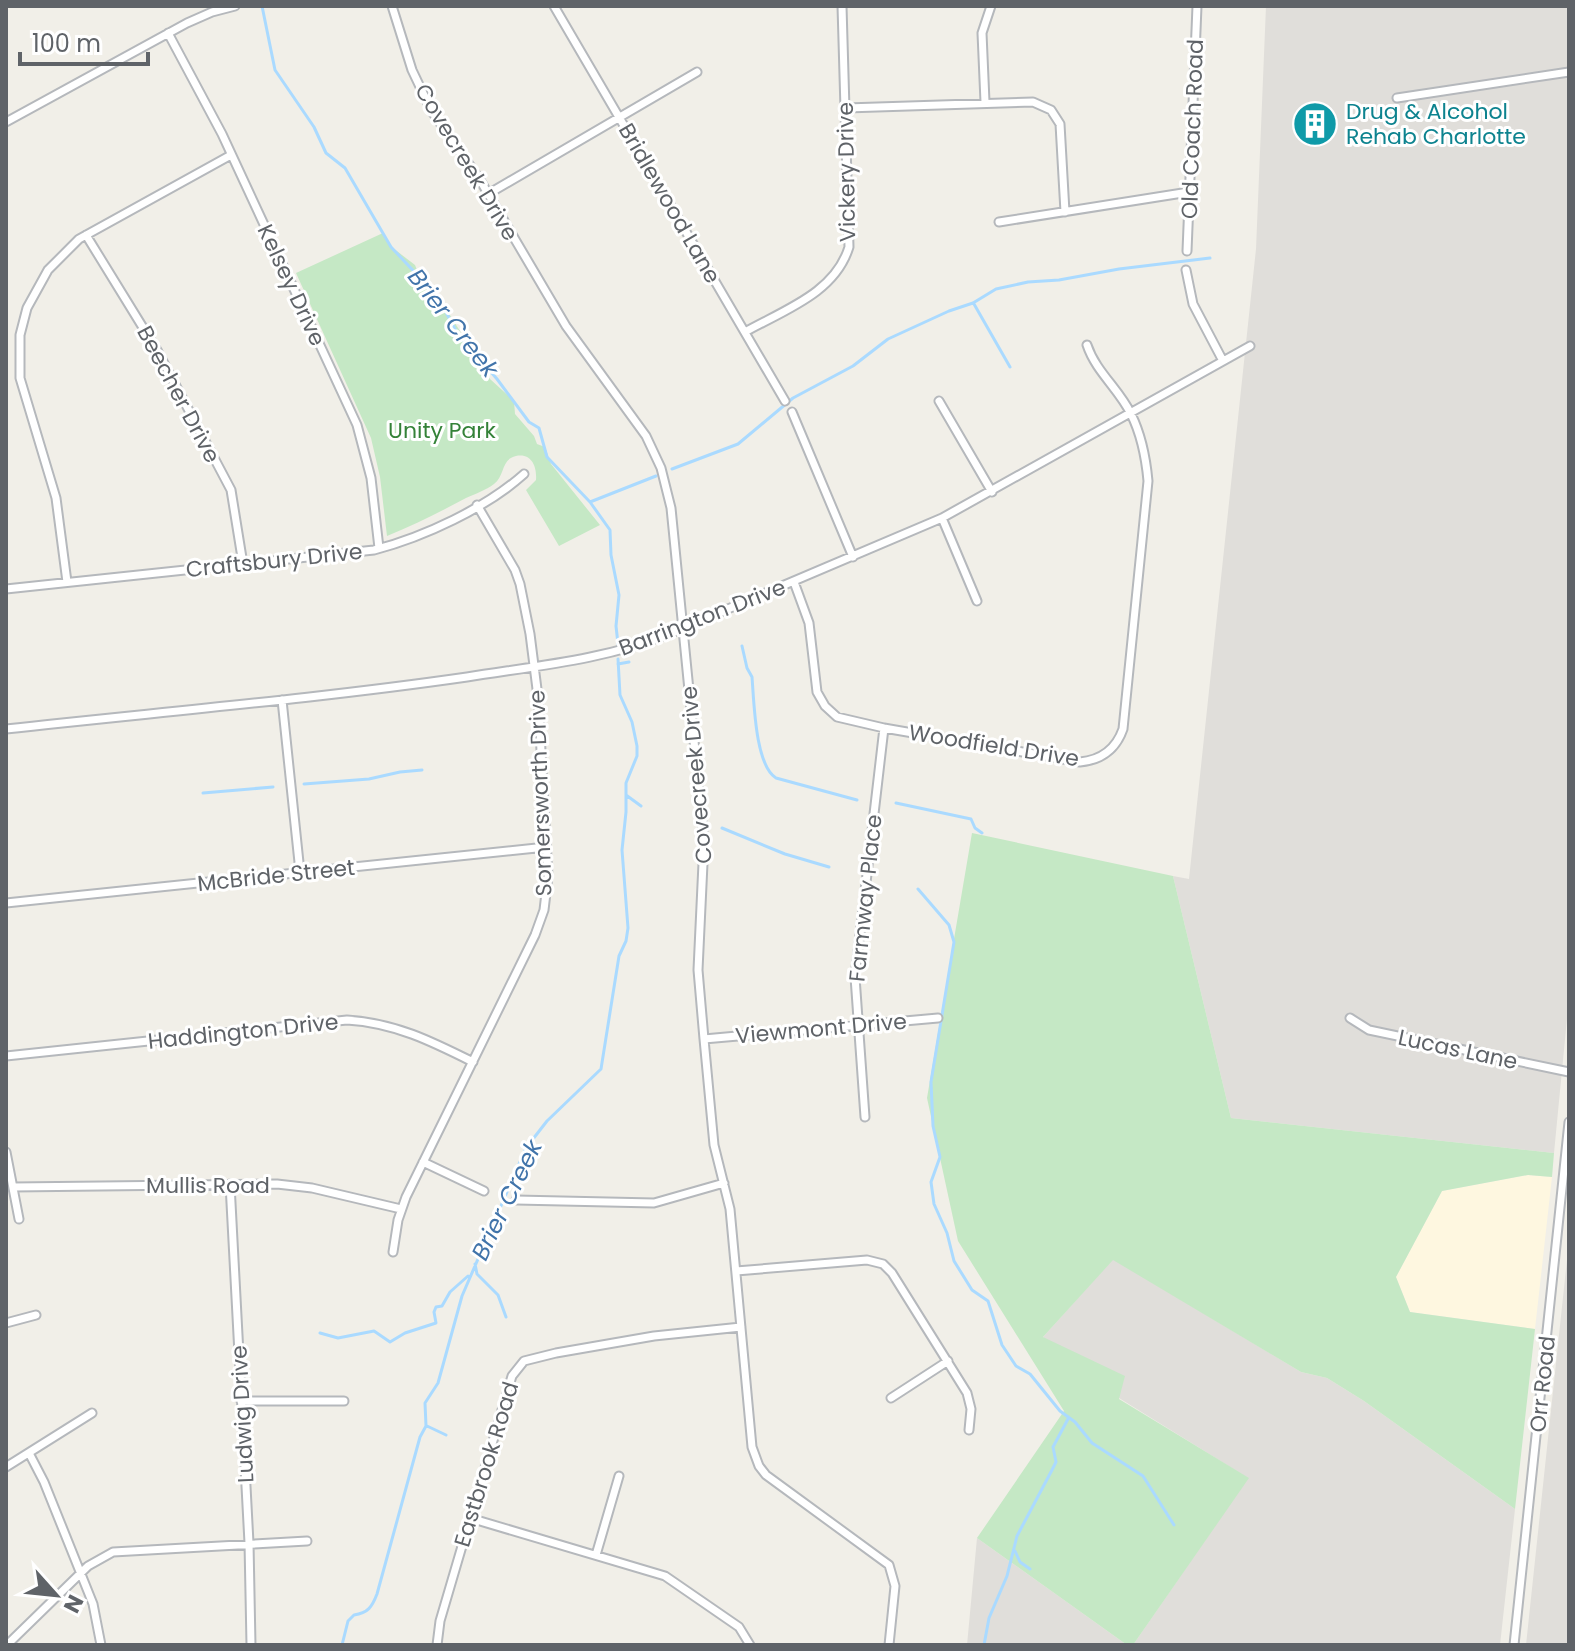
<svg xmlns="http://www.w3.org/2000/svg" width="1575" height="1651" viewBox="0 0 1575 1651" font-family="Poppins,sans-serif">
<rect width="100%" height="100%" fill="#f1efe8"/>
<path fill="#fef7e0" d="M 1528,1175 L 1552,1177 L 1535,1329 L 1410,1312 L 1396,1277 L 1442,1191 Z"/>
<path fill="#e0deda" d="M 1266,6 L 1569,6 L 1569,998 L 1554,1153 L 1231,1118 L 1173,876 L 1189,879 L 1256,249 Z
M 1569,1241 L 1569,1645 L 1526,1645 Z
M 1113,1259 L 1301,1372 L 1327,1378 L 1364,1401 L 1515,1509 L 1500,1645 L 1133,1645 L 1248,1478 L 1119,1398 L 1043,1337 Z
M 977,1538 L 1127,1645 L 967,1645 Z"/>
<path fill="#c5e8c5" d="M 383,233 L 389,245 L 415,265 L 419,275 L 438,296 L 490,379 L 514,401 L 515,414 L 534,436 L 537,444 L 545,447 L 551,464 L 600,525 L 559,546 L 526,490 L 536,480 C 537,467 532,453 516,456 C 501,459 505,476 494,484 C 486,490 475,494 466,498 C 440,512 414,525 387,536 L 380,477 L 371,438 L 296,273 Z
M 972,833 L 1173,876 L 1231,1118 L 1554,1153 L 1552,1177 L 1528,1175 L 1442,1191 L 1396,1277 L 1410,1312 L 1535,1329 L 1515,1509 L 1364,1401 L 1327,1378 L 1301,1372 L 1113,1260 L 1043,1337 L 1125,1376 L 1119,1399 L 1249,1478 L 1133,1645 L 1127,1645 L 977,1538 L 1064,1411 L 958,1241 L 927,1098 Z"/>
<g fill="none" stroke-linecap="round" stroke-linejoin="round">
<path stroke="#aadaff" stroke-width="3" d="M 262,6 L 275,70 L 314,127 L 326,153 L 345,168 L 391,247 L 438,297 L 457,333 L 497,379 L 529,422 L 539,428 L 547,457 L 590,502 L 610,530 L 611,555 L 619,595 L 616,626 L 618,644
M 974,304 L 1010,367
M 672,469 L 738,444 L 793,398 L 853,366 L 888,339 L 949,311 L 973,303 L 996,289 L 1028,282 L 1059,280 L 1119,269 L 1210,258
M 590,502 L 656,476
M 742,646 L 747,668 L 752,677 C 754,701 755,765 776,778 L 857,800
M 618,664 L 629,662
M 304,784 L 369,779 L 400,772 L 422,770
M 203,793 L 273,787
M 626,795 L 641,806
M 896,803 L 971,819 L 975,828 L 982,833
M 722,828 L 785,854 L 829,867
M 918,889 L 949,925 L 954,942 L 931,1082 L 933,1126 L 940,1157 L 931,1182 L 934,1204 L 947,1233 L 954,1261 L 972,1290 L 988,1301 L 1002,1345 L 1016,1366 L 1030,1374 L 1060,1411 L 1075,1422 L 1092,1443 L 1143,1476 L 1174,1525
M 475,1264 L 477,1274 L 498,1295 L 506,1317
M 320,1333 L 338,1338 L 374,1331 L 390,1342 L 405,1333 L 436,1323 L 434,1312 L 436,1307 L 442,1306 L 450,1292 L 468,1276
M 427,1426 L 446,1435
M 1015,1551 L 1020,1562 L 1030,1569
M 342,1645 L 348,1621 L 354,1615 C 368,1613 372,1607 377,1594 L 420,1437 L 426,1426 L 425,1403 L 438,1383 L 462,1296 L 526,1148 L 547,1121 L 601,1069 L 619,956 L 626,941 L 628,928 L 622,850 L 626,812 L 626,783 L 637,756 L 637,746 L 632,722 L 620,695 L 618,659
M 984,1645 L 989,1618 L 1007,1576 L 1017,1536 L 1052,1470 L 1056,1462 L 1053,1447 L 1068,1419"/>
<g stroke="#b5b8bc" stroke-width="11">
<path id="street" d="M 392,6 L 412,70 L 431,110 L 480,180 L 566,326 L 646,436 L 661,468 L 671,508 L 704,842 L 698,970 L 704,1039 L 714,1145 L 730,1209 L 752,1447 L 759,1466 L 766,1475 L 889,1565 L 895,1586 L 889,1645
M 554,6 L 785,401
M 168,33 L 222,134 L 357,425 L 371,478 L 379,548
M 1397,98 L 1569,72
M 985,102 L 982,33 L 991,6
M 846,108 L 1033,102 L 1051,110 L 1060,124 L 1065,212
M 6,122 L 187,23 L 212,12 L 235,6
M 488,194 L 697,72
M 999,222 L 1189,192
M 86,235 L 158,352 L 231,490 L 243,564
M 1187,251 L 1197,6
M 1186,270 L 1193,304 L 1223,361
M 745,332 C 784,310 835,293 849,247 L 842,6
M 939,401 L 992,492
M 792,412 L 853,557
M 942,518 L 977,601
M 67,582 L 56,498 L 20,378 L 20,335 L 27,308 L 48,270 L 79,239 L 231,155
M 794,582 L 809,623 L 817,692 L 825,706 L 837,717 L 884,728 L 1080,762 C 1101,760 1116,749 1123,729 L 1148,481 C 1146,459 1141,434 1131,414 C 1119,389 1096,372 1087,345
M 6,589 L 374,550 C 424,537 486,508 524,474
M 282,700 L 300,872
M 6,729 C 160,712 314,699 467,677 C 535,666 604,660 669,634 L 942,518 L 1250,346
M 6,903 L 546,847
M 1350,1018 L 1369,1030 L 1569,1072
M 704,1039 L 938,1018
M 6,1056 L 347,1020 C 395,1023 431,1041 473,1062
M 865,1117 L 855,977 L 884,728
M 6,1152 L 19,1219
M 423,1162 L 484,1191
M 230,1184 L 249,1543 L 251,1645
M 13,1187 L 277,1184 L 312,1188 L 401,1209
M 516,1200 L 654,1203 L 724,1183
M 393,1252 L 398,1220 L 406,1197 L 535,935 L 544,910 L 548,876 L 538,697 L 530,634 L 520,584 L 515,570 L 477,505
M 736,1271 L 867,1260 L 883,1264 L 892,1273 L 967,1393 L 971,1409 L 969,1430
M 6,1323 L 36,1315
M 891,1398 L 948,1361
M 241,1401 L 344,1401
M 29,1453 L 44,1482 L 93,1604 L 101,1645
M 6,1467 L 92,1413
M 470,1518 L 665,1576 L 739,1627 L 750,1645
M 596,1555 L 619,1476
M 7,1645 L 88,1566 L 113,1552 L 307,1541
M 437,1645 L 440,1621 L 512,1376 L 524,1361 L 556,1353 L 654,1336 L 741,1327
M 1514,1645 L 1569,1122"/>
</g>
<use href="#street" stroke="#fff" stroke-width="7"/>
</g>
<defs>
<g id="building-disc" transform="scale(2.3)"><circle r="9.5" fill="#0f9aa8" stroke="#fff"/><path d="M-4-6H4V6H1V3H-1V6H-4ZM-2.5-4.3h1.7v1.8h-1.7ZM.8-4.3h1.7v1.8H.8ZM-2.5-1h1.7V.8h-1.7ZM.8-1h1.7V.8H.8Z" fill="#fff"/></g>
</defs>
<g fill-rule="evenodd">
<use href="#building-disc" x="1315" y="124"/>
</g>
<g text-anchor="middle" stroke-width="6" stroke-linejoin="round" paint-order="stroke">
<g font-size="22" fill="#0d838f" stroke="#fff" text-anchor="start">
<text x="1346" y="119">Drug &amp; Alcohol<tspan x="1346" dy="25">Rehab Charlotte</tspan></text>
</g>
<g font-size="22" fill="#5f6368" stroke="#fff">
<text transform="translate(1192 129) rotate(-88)" y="8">Old Coach Road</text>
<text transform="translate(467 162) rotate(59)" y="8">Covecreek Drive</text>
<text transform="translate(846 172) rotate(-91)" y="8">Vickery Drive</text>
<text transform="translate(670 203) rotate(60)" y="8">Bridlewood Lane</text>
<text transform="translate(292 285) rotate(65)" y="8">Kelsey Drive</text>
<text transform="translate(179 394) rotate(62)" y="8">Beecher Drive</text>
<text transform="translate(274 560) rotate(-6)" y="8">Craftsbury Drive</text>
<text transform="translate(702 617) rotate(-21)" y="8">Barrington Drive</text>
<text transform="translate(994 745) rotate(9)" y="8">Woodfield Drive</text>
<text transform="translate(696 775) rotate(-95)" y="8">Covecreek Drive</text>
<text transform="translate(540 793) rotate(-92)" y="8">Somersworth Drive</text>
<text transform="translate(276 875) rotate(-6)" y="8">McBride Street</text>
<text transform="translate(865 898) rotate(-84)" y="8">Farmway Place</text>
<text transform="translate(821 1028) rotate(-5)" y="8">Viewmont Drive</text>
<text transform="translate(243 1031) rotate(-6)" y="8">Haddington Drive</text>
<text transform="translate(1458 1049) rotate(12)" y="8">Lucas Lane</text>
<text x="208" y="1193">Mullis Road</text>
<text transform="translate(1542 1384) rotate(-84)" y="8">Orr Road</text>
<text transform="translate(242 1414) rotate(-93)" y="8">Ludwig Drive</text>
<text transform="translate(486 1464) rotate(-73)" y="8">Eastbrook Road</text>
</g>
<g font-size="22" fill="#348238" stroke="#fff">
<text x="442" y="438">Unity Park</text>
</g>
<g font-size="24" font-style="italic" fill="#4174aa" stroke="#fff">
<text transform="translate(453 323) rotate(52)" y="8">Brier Creek</text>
<text transform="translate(507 1200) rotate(-64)" y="8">Brier Creek</text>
</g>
</g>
<rect width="1575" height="1651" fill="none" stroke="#5f6368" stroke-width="16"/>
<g transform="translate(56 1595) rotate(117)" stroke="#ffffff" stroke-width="6" paint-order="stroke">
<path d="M0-6L14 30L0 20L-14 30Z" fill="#5f6368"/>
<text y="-12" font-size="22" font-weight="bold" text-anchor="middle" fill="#5f6368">N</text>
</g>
<path d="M20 52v12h128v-12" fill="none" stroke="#5f6368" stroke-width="4"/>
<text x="32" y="52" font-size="24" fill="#5f6368" stroke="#ffffff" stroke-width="6" paint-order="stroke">100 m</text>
</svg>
